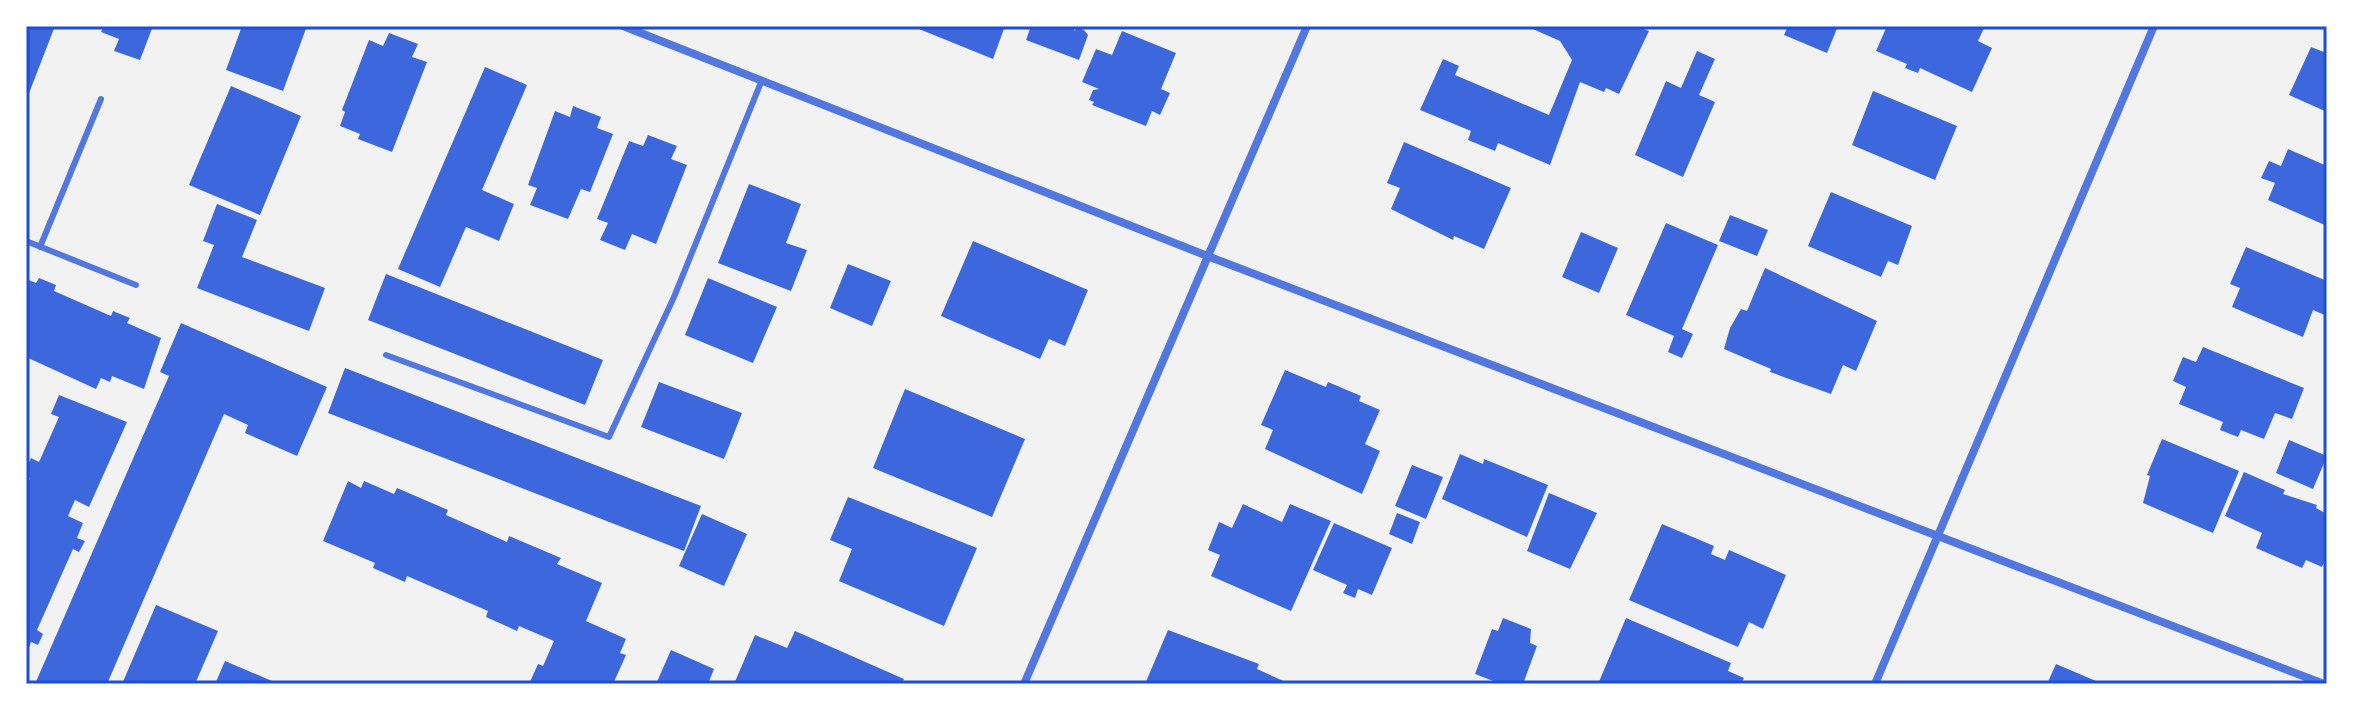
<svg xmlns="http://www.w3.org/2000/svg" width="2353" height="710" viewBox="0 0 2353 710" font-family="'PT Sans',sans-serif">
<rect width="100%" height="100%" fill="#f2f2f2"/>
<path fill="#3d67dc" d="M 26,26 L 55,26 L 26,101 Z
M 104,26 L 153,26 L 140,60 L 114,51 L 119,39 L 101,32 Z
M 242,26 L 307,26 L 283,91 L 226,70 Z
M 920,26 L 1005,26 L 993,59 L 919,29 Z
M 1031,26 L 1072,26 L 1075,31 L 1076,27 L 1084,30 L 1088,35 L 1079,60 L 1026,40 Z
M 1526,26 L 1636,26 L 1649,31 L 1619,94 L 1606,88 L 1604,92 L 1580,82 L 1550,165 L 1498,143 L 1495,151 L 1468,140 L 1471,131 L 1420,110 L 1443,59 L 1459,66 L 1455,75 L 1549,115 L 1572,60 L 1560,41 Z
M 1788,26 L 1838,26 L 1827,53 L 1784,35 Z
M 1887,26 L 1985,26 L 1978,41 L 1992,48 L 1972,92 L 1920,68 L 1918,73 L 1905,68 L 1907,64 L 1876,51 Z
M 1122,31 L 1176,53 L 1161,89 L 1170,93 L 1160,115 L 1152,111 L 1146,126 L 1092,105 L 1094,102 L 1089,100 L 1093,90 L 1099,89 L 1082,82 L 1096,49 L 1112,55 Z
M 389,33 L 418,44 L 412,57 L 427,62 L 392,152 L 358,139 L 360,134 L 340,126 L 345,112 L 342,110 L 369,40 L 383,46 Z
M 2327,45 L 2327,112 L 2289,95 L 2311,47 L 2324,52 Z
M 1697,51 L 1715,59 L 1699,95 L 1715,102 L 1683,177 L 1635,155 L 1666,81 L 1681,88 Z
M 485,67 L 527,85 L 482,190 L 514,204 L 499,241 L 466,227 L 440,287 L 398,269 Z
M 231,86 L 301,116 L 260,215 L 189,185 Z
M 1873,91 L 1957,126 L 1935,180 L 1852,145 Z
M 573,106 L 601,117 L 597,128 L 613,134 L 590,192 L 581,189 L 568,219 L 530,205 L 537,188 L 528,185 L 555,111 L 570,117 Z
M 648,135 L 677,146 L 671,159 L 687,165 L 656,244 L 632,234 L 625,250 L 600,240 L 608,223 L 597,219 L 629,141 L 643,146 Z
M 1404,142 L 1511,188 L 1484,249 L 1454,236 L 1453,240 L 1391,209 L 1400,188 L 1387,183 Z
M 2288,149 L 2327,166 L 2327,226 L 2268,200 L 2275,183 L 2261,178 L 2269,161 L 2281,166 Z
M 749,184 L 801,204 L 786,243 L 807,250 L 791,291 L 718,263 Z
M 1831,192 L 1912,226 L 1898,265 L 1888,261 L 1881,277 L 1808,246 Z
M 217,204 L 257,220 L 242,257 L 325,288 L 309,331 L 197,288 L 214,245 L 203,241 Z
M 1730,215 L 1768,230 L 1757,256 L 1719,241 Z
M 1666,223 L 1718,245 L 1682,329 L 1693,334 L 1682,358 L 1668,352 L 1674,336 L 1626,315 Z
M 1581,232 L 1618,248 L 1599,293 L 1562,277 Z
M 973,241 L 1088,290 L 1065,346 L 1049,339 L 1040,359 L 941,316 Z
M 2246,247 L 2327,281 L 2327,316 L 2313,310 L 2303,337 L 2232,307 L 2240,288 L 2230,284 Z
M 848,264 L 891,281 L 872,326 L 830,308 Z
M 1765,268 L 1877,321 L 1856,371 L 1843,365 L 1831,394 L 1770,372 L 1771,369 L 1724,349 L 1730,328 L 1741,309 L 1747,311 Z
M 386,274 L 603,360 L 585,405 L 368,320 Z
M 39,278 L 56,285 L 54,291 L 111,316 L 113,311 L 130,318 L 127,323 L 161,338 L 144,389 L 112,376 L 110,382 L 101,378 L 96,389 L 26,357 L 26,279 L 36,283 Z
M 708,278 L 777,307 L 753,363 L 685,335 Z
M 181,323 L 327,387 L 297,456 L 245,433 L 248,425 L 224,414 L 107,684 L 35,684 L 169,376 L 160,372 Z
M 2203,347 L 2304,388 L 2292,419 L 2275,413 L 2264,439 L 2241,430 L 2238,437 L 2220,430 L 2223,422 L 2179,404 L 2186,387 L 2173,381 L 2183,357 L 2196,362 Z
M 345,368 L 701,506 L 684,551 L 328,413 Z
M 1285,370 L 1326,387 L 1328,382 L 1361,396 L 1359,401 L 1380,410 L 1365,444 L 1380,451 L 1362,494 L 1265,449 L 1273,430 L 1261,425 Z
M 659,382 L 742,413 L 724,459 L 641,427 Z
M 905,389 L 1025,439 L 992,517 L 873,468 Z
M 59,395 L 127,422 L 89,507 L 75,500 L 68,516 L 83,523 L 77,538 L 85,541 L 79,552 L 73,549 L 37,630 L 43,634 L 38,645 L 31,642 L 26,655 L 26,487 L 30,478 L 26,476 L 26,469 L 31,458 L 39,462 L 59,417 L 51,414 Z
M 2162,439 L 2239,471 L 2213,533 L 2143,503 L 2150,476 L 2147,475 Z
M 2289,440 L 2327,456 L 2313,489 L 2276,473 Z
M 1460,454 L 1483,464 L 1484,459 L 1548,485 L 1527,537 L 1442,499 Z
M 1412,465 L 1443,477 L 1426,519 L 1395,506 Z
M 2244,472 L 2285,490 L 2283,494 L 2317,505 L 2316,508 L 2327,514 L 2327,556 L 2322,567 L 2306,560 L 2302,568 L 2256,548 L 2262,533 L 2225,516 Z
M 348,481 L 361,488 L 364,481 L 394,494 L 397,488 L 448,510 L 446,515 L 507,542 L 509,536 L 561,558 L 557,564 L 602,583 L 586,621 L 626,639 L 620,653 L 626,655 L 613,684 L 529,684 L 538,664 L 543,666 L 554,641 L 519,626 L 517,631 L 486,617 L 488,611 L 407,576 L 405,582 L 373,568 L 375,563 L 323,541 Z
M 1549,493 L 1597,513 L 1570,569 L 1527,551 Z
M 848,497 L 977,548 L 944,626 L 839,581 L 852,549 L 830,540 Z
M 1243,504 L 1282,522 L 1290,504 L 1331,521 L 1291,611 L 1211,576 L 1220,555 L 1208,550 L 1219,522 L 1232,528 Z
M 1397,513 L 1420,522 L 1412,544 L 1389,534 Z
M 702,514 L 747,534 L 724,586 L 679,566 Z
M 1334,523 L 1392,548 L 1372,595 L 1358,589 L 1355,598 L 1343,593 L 1347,585 L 1313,570 Z
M 1662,524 L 1714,546 L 1711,554 L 1725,560 L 1729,550 L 1786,575 L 1763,629 L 1749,622 L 1738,647 L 1629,600 Z
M 156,605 L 218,631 L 195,684 L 122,684 Z
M 1503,618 L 1531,629 L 1530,643 L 1537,646 L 1523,684 L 1501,684 L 1475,674 L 1492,629 L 1498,631 Z
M 1626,618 L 1731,663 L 1728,671 L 1744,678 L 1741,684 L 1598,684 Z
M 1168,630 L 1259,664 L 1257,669 L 1290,684 L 1145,684 Z
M 795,631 L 904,679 L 902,684 L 734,684 L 755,635 L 787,648 Z
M 671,650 L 714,669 L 708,684 L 656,684 Z
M 225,661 L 279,684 L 215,684 Z
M 2056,664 L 2103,684 L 2047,684 Z"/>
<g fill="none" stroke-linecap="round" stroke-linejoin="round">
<path stroke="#5277de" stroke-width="6" d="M 26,241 L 136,285
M 40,247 L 101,99
M 386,355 L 609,437 L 674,297 L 762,80"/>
<path stroke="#5277de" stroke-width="8" d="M 623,26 L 1210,257 L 2324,684
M 1024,684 L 1307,26
M 1875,684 L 2154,26"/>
</g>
<rect width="2353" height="710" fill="none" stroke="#ffffff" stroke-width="56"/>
<rect x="28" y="28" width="2297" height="654" fill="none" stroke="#1d4ed8" stroke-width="3"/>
</svg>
